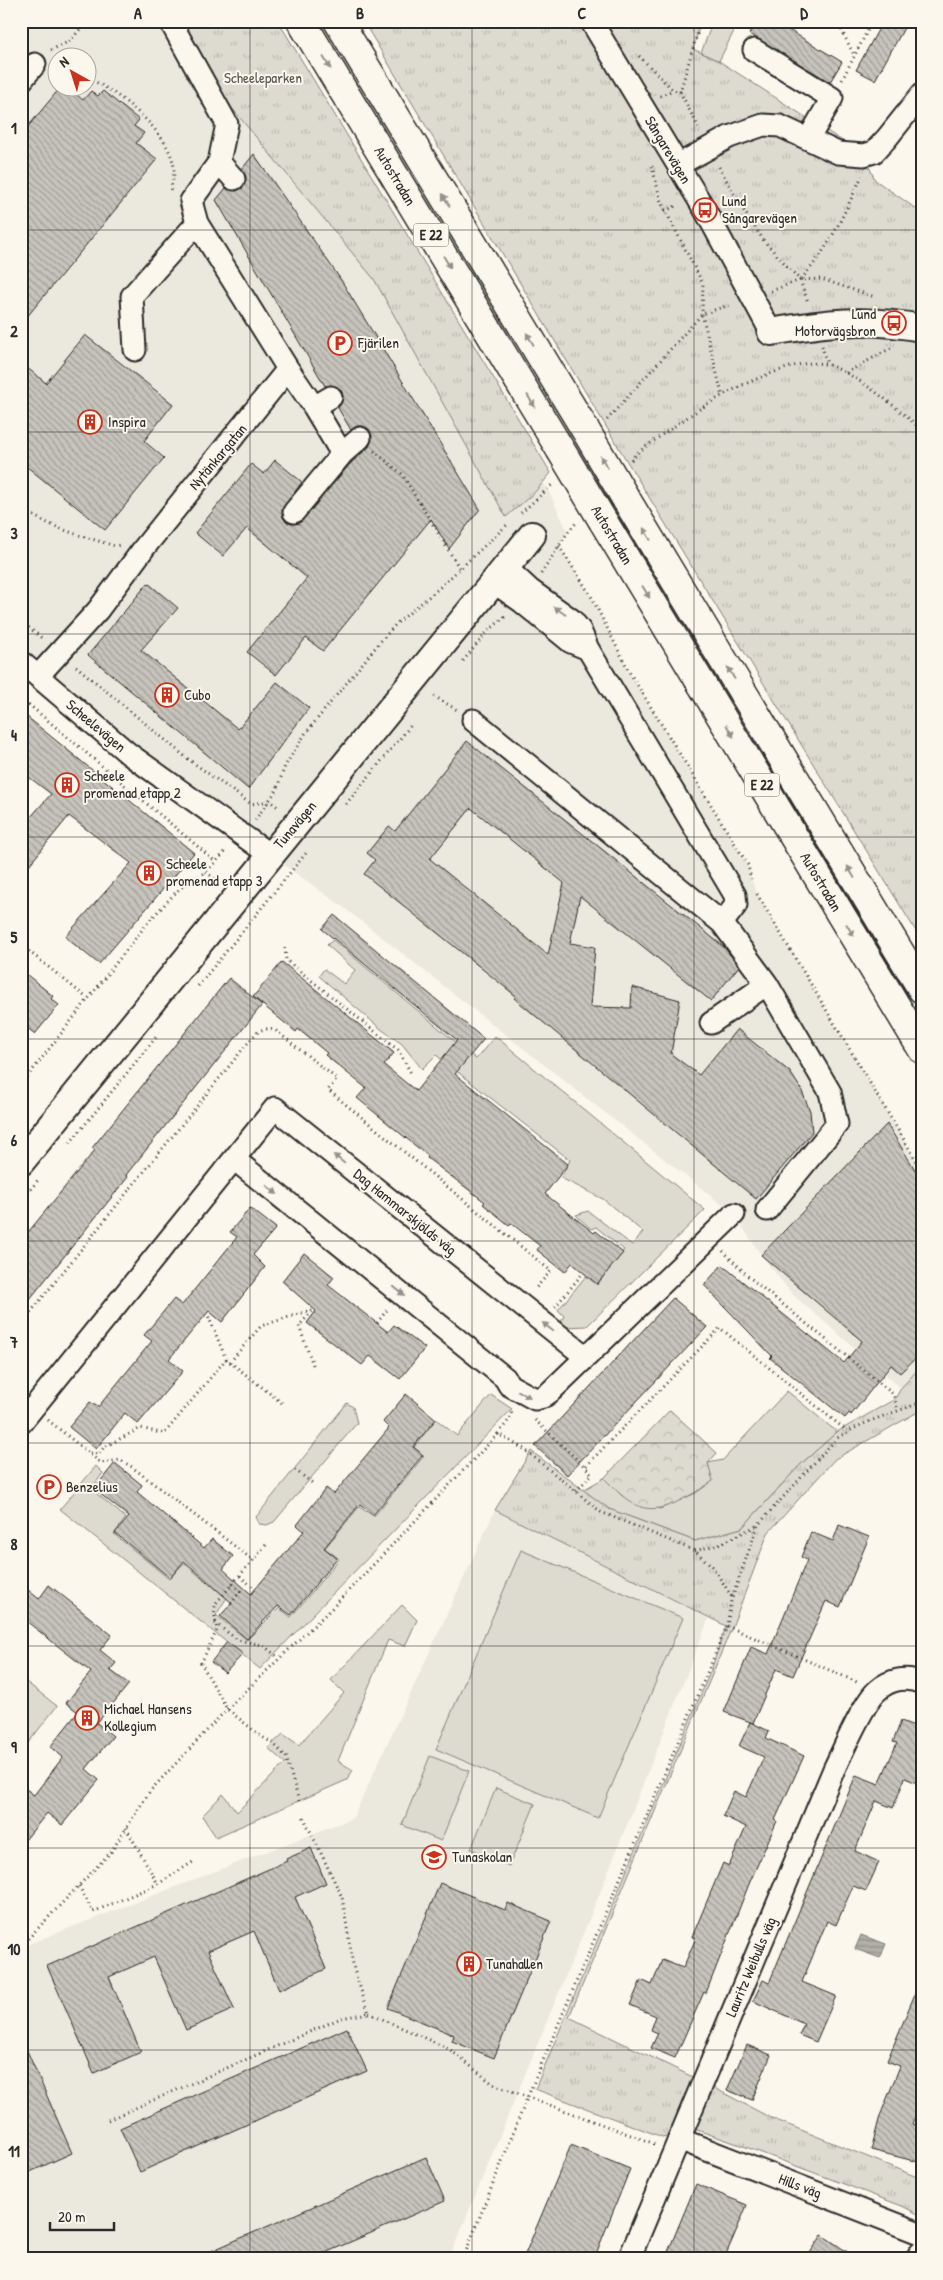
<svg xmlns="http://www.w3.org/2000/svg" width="943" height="2280" viewBox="0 0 943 2280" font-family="'Patrick Hand',sans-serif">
<defs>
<pattern id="forest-crowns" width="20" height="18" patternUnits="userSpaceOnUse" patternTransform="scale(1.25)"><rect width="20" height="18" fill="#dddad0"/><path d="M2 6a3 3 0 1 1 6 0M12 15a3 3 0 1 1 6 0" fill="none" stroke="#bebbb3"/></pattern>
<pattern id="park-tufts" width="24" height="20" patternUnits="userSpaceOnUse" patternTransform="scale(1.25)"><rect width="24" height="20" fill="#dddad0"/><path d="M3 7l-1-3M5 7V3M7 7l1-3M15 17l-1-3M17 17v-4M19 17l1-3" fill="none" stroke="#bebbb3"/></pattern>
<pattern id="water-rules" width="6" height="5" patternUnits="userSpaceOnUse" patternTransform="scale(1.25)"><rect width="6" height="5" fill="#b1afa7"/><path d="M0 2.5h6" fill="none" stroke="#908f88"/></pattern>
<pattern id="building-back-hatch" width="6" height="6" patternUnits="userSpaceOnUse" patternTransform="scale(1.25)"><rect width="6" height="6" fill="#c7c4bc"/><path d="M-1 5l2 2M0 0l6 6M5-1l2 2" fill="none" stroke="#a29f99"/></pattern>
</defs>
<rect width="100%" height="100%" fill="#fbf7ec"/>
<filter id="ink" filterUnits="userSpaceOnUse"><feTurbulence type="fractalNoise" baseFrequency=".02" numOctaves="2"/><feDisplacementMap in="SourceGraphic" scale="10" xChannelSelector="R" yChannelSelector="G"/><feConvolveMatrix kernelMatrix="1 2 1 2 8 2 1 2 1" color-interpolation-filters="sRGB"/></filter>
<g filter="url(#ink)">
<path fill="#ebe8de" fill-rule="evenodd" d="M 21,21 L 256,21 L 548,490 L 568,532 L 559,546 L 590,594 L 630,673 L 748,865 L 754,887 L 767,911 L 922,1170 L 922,1365 L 901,1388 L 792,1294 L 761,1255 L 734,1214 L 342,906 L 270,855 L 21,662 ZM 58,58 L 88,58 L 88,88 L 58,88 Z
M 495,1510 L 709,1618 L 599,1895 L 449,2259 L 21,2259 L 21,2215 L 28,2212 L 21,2197 L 21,1954 L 31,1943 L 353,1818 Z"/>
<path fill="#dddad0" stroke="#84827e" d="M 713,21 L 739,21 L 719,61 L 701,53 Z
M 333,940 L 476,1059 L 495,1036 L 705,1210 L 587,1326 L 567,1327 L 561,1322 L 564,1316 L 558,1310 L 586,1276 L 597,1285 L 624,1250 L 596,1227 L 591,1229 L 576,1215 L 588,1211 L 632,1245 L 643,1232 L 603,1199 L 561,1178 L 570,1160 L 436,1055 L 422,1069 L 402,1044 L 381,1029 L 319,976 L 324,969 L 344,984 L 355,970 L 327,945 Z
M 787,1391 L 837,1432 L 800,1465 L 742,1528 L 695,1541 L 609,1509 L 583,1490 L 604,1478 L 622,1496 L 660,1509 L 696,1493 L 712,1481 L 708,1463 L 723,1460 Z
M 491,1395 L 512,1409 L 260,1669 L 60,1509 L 96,1466 L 103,1473 L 91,1489 L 126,1518 L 114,1534 L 169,1579 L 184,1563 L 211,1586 L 217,1579 L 231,1591 L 216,1615 L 247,1640 L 279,1608 L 291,1617 L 339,1559 L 325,1548 L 359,1507 L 374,1516 L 424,1456 L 414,1447 L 436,1419 L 457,1436 Z
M 347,1403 L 353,1407 L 357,1423 L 274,1522 L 267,1525 L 259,1524 L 256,1517 Z
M 521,1550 L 683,1618 L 598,1818 L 436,1749 Z
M 402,1605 L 417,1620 L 405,1646 L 388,1640 L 338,1761 L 353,1770 L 347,1780 L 216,1837 L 202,1816 L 223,1794 L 237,1812 L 285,1763 L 268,1748 L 283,1734 L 299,1745 L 344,1693 L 331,1680 Z
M 21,1678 L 57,1706 L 21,1752 Z
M 430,1756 L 469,1771 L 441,1841 L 402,1825 Z
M 496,1788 L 535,1804 L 509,1866 L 471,1849 Z"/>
<path fill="url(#forest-crowns)" stroke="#84827e" d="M 670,1410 L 717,1453 L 708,1463 L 713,1481 C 700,1490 689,1496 675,1503 C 641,1518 627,1501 604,1478 Z"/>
<path fill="url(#park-tufts)" stroke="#84827e" d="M 179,21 L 278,21 L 551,473 L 535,492 L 506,517 L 374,279 L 231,107 Z
M 363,21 L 701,21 L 693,49 L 719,61 L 864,155 L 875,180 L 922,213 L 922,941 L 628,463 Z
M 922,1365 L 922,1418 L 916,1413 L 835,1459 L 768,1533 L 732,1627 L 569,2017 L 703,2082 L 769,2117 L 922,2179 L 922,2216 L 902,2206 L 746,2147 L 677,2123 L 665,2138 L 535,2089 L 711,1670 L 726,1626 L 495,1510 L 531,1451 L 609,1509 L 695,1541 L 742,1528 L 800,1465 L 837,1432 L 895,1399 L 901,1388 Z"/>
<path fill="url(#water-rules)" stroke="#7b7a75" d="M 861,1935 L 886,1944 L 880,1958 L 855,1949 Z"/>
<path fill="url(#building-back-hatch)" stroke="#2b2b2b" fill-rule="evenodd" d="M 757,21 L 774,21 L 842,62 L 830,82 L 749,34 Z
M 883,21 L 908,21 L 875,80 L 856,70 Z
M 60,88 L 68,88 L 83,100 L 91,91 L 98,96 L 103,91 L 139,120 L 134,126 L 144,133 L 136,143 L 157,159 L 21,324 L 21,135 Z
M 254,154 L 341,280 L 480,509 L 449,549 L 431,519 L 323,651 L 306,638 L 276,675 L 247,652 L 307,578 L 247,528 L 223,556 L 195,533 L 251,464 L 264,474 L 275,460 L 302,482 L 282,510 L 283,517 L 286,522 L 292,524 L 299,523 L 351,463 L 369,447 L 372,436 L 369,429 L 363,426 L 357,426 L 351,430 L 338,408 L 343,397 L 341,390 L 331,385 L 325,386 L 216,200 L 226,188 L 236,191 L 243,188 L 246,177 L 242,169 Z
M 85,335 L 173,404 L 144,441 L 164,458 L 105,530 L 21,462 L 21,363 L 46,383 Z
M 148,583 L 178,608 L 141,650 L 238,729 L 277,682 L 309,708 L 248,789 L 88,655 Z
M 21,712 L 194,853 L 99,964 L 65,937 L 131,863 L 69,816 L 21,875 L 21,828 L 51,794 L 21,771 Z
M 467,741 L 724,947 L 739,966 L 711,1001 L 580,896 L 570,943 L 595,947 L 590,1007 L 631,1008 L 632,987 L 680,1000 L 671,1054 L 699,1075 L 737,1029 L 790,1072 L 801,1089 L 810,1111 L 812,1132 L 756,1199 L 514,998 L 516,996 L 364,874 L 375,860 L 367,853 L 389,826 L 395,831 ZM 471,808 L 564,883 L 548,955 L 430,859 Z
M 334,915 L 484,1039 L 455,1074 L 568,1164 L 545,1194 L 594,1233 L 596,1231 L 623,1253 L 597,1284 L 572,1263 L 565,1272 L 537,1250 L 540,1246 L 511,1223 L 509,1225 L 483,1204 L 485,1202 L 427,1158 L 428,1156 L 357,1098 L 366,1088 L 325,1055 L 327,1053 L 298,1029 L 296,1032 L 253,997 L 282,962 L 394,1053 L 384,1065 L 416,1091 L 457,1040 L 322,929 Z
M 21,970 L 53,996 L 51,999 L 59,1005 L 35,1034 L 21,1023 Z
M 229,978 L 262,1005 L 126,1175 L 128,1177 L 21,1310 L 21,1241 L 95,1150 L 92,1148 Z
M 887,1124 L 922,1181 L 922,1352 L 900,1373 L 891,1365 L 851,1415 L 849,1413 L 845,1418 L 770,1358 L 772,1356 L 704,1285 L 722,1265 L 844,1363 L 862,1341 L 761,1255 Z
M 250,1208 L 276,1228 L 253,1255 L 265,1267 L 222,1322 L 209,1311 L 169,1359 L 183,1371 L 138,1424 L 125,1413 L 96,1449 L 69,1427 L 90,1402 L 98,1407 L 152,1341 L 144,1335 L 174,1299 L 182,1305 L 237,1237 L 230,1232 Z
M 304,1253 L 334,1277 L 328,1285 L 388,1332 L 394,1325 L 425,1348 L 400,1379 L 370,1356 L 362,1365 L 307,1323 L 316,1311 L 282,1281 Z
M 673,1298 L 707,1327 L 567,1475 L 535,1446 Z
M 406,1394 L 436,1419 L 413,1447 L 423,1455 L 373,1515 L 360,1504 L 324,1548 L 337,1558 L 291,1615 L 278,1606 L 247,1639 L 220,1616 L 232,1603 L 184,1561 L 170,1578 L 115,1533 L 129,1517 L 94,1489 L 115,1463 L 142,1485 L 137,1492 L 204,1548 L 212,1539 L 233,1556 L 223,1569 L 251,1594 L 304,1531 L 297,1525 L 326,1488 L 334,1494 L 389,1428 L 383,1422 Z
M 839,1525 L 869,1537 L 840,1607 L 826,1601 L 793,1676 L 776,1669 L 753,1723 L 724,1712 L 751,1647 L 768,1654 L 807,1560 L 801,1557 L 811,1532 L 833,1541 Z
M 49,1585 L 112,1635 L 100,1650 L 116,1663 L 110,1670 L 129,1684 L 97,1723 L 113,1736 L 86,1769 L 99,1780 L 62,1825 L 47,1813 L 21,1845 L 21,1785 L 34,1795 L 63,1757 L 50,1747 L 78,1712 L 66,1703 L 91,1672 L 21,1617 L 21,1599 L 28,1590 L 39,1599 Z
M 227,1642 L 243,1654 L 225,1673 L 211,1662 Z
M 901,1721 L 922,1729 L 922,1785 L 905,1778 L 893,1808 L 876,1801 L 855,1851 L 879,1862 L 866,1891 L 853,1886 L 836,1925 L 827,1921 L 802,1982 L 836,1996 L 816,2042 L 799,2035 L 804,2024 L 753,2001 L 763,1980 L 769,1983 L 856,1775 L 879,1784 L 897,1743 L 893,1742 Z
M 750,1722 L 769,1731 L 766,1738 L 804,1756 L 775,1820 L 777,1821 L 749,1884 L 706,1993 L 704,1992 L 675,2058 L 651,2048 L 658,2033 L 651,2030 L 656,2016 L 630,2005 L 641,1980 L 652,1985 L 662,1960 L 683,1968 L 696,1938 L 692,1937 L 723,1863 L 729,1866 L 746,1827 L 723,1816 L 734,1791 L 746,1797 L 764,1757 L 739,1746 Z
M 311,1848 L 326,1883 L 295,1897 L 326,1969 L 279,1990 L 254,1931 L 208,1951 L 234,2009 L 186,2030 L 154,1957 L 109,1977 L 141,2052 L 94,2073 L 47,1966 L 287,1861 L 286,1859 Z
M 440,1883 L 505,1910 L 508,1903 L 551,1921 L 494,2058 L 452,2041 L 454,2035 L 388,2008 Z
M 922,1977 L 922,2099 L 912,2124 L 922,2127 L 922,2163 L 871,2150 L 880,2116 L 900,2066 L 887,2061 Z
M 347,2028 L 367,2071 L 140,2172 L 120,2128 Z
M 21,2037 L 72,2153 L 21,2176 Z
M 747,2045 L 771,2055 L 752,2100 L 727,2090 Z
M 571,2145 L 630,2169 L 594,2259 L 523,2259 Z
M 426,2157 L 445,2201 L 311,2259 L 193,2259 Z
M 696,2184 L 747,2205 L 740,2222 L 724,2259 L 665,2259 Z
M 822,2235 L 858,2259 L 806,2259 Z"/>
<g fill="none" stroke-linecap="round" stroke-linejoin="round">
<g stroke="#2b2b2b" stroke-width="25">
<path id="minor" d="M 591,21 L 705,210 L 771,332
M 754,50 L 832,98 L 809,138
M 21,81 L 35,64
M 219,162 L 234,179
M 678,165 L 729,137 L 763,125 L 780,126 L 838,153 L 864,155 L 874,152 L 887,138 L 922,94
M 135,350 L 132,296 L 197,223 L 191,201 L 219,162 L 227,124 L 170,21
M 288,369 L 314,407 L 331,397
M 342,454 L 360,438
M 294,512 L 342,454 L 314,407
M 504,566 L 530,590 L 572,620 L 580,630 L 588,649 L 735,895 L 736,905 L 722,923 L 767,984 L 711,1023
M 492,581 L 522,602 L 571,642 L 588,649
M 21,662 L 129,754 L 270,855
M 38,676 L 98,610 L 144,548 L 288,369 L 197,223
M 473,720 L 722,923
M 767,984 L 830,1092 L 837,1124 L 767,1210
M 234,1159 L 505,1378 L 509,1385 L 535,1399 L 543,1397 L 550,1392 L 734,1214
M 21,1423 L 275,1108 L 586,1357
M 679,2139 L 922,2234
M 629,2259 L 834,1769 C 843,1751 864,1701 878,1690 C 890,1679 907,1676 922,1683
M 916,2259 L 922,2250"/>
</g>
<g stroke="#2b2b2b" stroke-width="30">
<path id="major" d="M 771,332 C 826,322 866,318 922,328
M 21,1162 L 532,535"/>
</g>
<g stroke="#2b2b2b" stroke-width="31">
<path id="highway" d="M 301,21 L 560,449
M 338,21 L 583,426
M 626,499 L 922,989
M 603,521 L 922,1049"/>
</g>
<path stroke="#2b2b2b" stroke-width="3" stroke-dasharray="1 4" stroke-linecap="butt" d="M 837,21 L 854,55
M 21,44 L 22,38
M 51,50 L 70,41 L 87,21
M 639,56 L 673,90 L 680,92 L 700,130
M 88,78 C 118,92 169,131 174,167 C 175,176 171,184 170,193
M 842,80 L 872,22 L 871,21
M 680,92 L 701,21
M 660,96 L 673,90
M 652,166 L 661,202 L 703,284 L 702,314 L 722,394
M 719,167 L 742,208 L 764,241 L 800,280 L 808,302
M 665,211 L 678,205
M 801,279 C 830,248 844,213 862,176
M 771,291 L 800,280 L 821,279 L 875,297
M 822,346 L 827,365
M 846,373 L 891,348
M 607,420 L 702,314 L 732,304
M 374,451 L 402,474 L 460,569
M 631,460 L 637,453 C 683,420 722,390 775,372 C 792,366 810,360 828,365 C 855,373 900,410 922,430
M 21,507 C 48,528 83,536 115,546 L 120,545
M 521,513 L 553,484
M 559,546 L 590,594 L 630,673 L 748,865 L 751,879
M 541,574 L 568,532 L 577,522
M 21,621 L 44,640
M 463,661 L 487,632 L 507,615
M 76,666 L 188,759 L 251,804 L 270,801 L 279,808
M 434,696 L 457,710
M 21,698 L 215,861
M 346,804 L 412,724
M 255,820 L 276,791 L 285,766 L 305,734 L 380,642 L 396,624 L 438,589 L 508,524
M 206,872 L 219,882
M 757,894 L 922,1170
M 21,945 L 87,998
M 285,948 L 286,960 L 398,1050 L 411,1073
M 198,986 L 307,852
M 21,1085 L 149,921 L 179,889 L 206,872 L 227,850
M 70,1143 L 157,1036
M 21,1201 L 38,1180
M 723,1251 L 749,1277 L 893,1394 L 898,1410
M 555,1307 L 583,1273
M 377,1323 L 387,1310
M 21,1324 L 251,1039 C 259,1030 263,1027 275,1030 L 337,1079 L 328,1090 L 551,1271 L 534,1290
M 226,1359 L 282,1403
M 230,1362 L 261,1326 L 314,1309
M 313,1365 L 299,1326 L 314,1309
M 48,1420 L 101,1463 L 120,1460 L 132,1467 L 254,1561
M 535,1420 L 585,1467
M 498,1434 L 512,1416 L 511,1409
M 90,1453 L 99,1454 L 104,1447 L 141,1428 L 164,1434 L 226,1359 L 207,1313
M 295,1470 L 315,1485
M 576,1491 L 592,1474 L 585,1467 L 720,1328 L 847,1431
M 266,1545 L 216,1603 L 214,1610 L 217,1630 L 201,1663 L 227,1709 L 262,1737 L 273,1743 L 286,1757 L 299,1801
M 695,1551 L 722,1543 L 758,1525
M 240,1576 L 255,1589
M 231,1604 L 240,1591 L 232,1584
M 215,1623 L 238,1640 L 263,1645 L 279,1658
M 727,1626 L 857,1682
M 126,1828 L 158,1884
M 79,1886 L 93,1912 L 158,1884 L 193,1862
M 21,1946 L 111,1852 L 150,1791 L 227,1709 L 333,1607 L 498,1434 L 524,1449 L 601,1512 L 695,1551 L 712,1566 L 732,1597
M 369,2013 L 449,2049 L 493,2084 L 655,2144
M 108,2120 L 341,2018 L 369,2013 L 354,1970 L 342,1897 L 303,1816
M 463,2259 L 528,2096 L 727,1626 L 731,1601 L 758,1525 L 836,1439 C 862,1421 892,1414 922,1402"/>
<use href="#minor" stroke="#fbf7ec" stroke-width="21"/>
<use href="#major" stroke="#fbf7ec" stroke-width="26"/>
<use href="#highway" stroke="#fbf7ec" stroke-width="28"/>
<g stroke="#2b2b2b" stroke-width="31" stroke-linecap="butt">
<path id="highway-bridge" d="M 583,426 L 626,499
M 560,449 L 603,521"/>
</g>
<use href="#highway-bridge" stroke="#fbf7ec" stroke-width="28"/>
</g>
<defs><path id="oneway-solid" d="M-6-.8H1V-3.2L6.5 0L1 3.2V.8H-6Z" transform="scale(1.25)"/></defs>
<g fill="#93918c">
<use href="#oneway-solid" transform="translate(327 63) rotate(59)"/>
<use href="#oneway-solid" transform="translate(446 200) rotate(-121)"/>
<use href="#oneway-solid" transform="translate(447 262) rotate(59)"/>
<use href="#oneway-solid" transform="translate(530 339) rotate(-121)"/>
<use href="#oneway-solid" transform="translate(531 401) rotate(59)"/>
<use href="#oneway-solid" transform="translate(604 462) rotate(-121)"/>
<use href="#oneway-solid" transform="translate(647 534) rotate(-121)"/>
<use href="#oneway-solid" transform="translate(646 592) rotate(59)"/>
<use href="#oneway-solid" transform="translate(560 611) rotate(-145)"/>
<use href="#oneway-solid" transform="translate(731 673) rotate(-121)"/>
<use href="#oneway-solid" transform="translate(730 731) rotate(59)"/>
<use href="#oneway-solid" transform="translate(851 872) rotate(-121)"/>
<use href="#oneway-solid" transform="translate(850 930) rotate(59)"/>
<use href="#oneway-solid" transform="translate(339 1159) rotate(-141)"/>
<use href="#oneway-solid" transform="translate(272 1190) rotate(39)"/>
<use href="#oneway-solid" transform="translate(399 1291) rotate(39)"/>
<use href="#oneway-solid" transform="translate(548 1327) rotate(-141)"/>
<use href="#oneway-solid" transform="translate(524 1394) rotate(28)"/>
</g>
</g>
<path fill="none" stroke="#2b2b2b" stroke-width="1" stroke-opacity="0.55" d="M 250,21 L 250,2259M 472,21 L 472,2259M 694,21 L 694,2259M 21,230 L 922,230M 21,432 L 922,432M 21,634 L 922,634M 21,837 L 922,837M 21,1039 L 922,1039M 21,1241 L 922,1241M 21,1443 L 922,1443M 21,1646 L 922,1646M 21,1848 L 922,1848M 21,2050 L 922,2050"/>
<defs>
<g id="bus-ring" transform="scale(1.25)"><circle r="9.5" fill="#fbf7ec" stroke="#c8321e" stroke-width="1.5"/><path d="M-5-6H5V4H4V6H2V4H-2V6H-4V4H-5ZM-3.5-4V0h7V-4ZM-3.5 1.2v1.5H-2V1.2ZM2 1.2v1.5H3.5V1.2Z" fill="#c8321e"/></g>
<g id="parking-ring" transform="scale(1.25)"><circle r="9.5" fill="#fbf7ec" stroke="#c8321e" stroke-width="1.5"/><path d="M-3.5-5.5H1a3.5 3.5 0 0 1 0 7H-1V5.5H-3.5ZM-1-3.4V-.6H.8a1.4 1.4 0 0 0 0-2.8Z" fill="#c8321e"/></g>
<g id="building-ring" transform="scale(1.25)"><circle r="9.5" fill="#fbf7ec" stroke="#c8321e" stroke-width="1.5"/><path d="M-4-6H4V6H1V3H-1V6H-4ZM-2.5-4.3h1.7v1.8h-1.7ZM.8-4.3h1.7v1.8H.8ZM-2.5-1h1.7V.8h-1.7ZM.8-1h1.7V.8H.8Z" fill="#c8321e"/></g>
<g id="school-ring" transform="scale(1.25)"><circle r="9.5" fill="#fbf7ec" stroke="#c8321e" stroke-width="1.5"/><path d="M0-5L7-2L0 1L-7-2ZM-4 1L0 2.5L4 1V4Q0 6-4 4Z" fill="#c8321e"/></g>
</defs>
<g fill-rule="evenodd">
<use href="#bus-ring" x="705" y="210"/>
<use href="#bus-ring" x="894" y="323"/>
<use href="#parking-ring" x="340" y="343"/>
<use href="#building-ring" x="90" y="422"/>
<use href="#building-ring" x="167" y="695"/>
<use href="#building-ring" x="67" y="785"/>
<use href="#building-ring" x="149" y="873"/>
<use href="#parking-ring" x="49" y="1487"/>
<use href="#building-ring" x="87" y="1718"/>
<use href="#school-ring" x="434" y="1857"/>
<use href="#building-ring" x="469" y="1964"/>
</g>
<g text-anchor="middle" stroke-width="4" stroke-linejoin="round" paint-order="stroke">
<g fill="#fbf7ec" stroke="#696865" stroke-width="1">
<rect x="413.5" y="223.5" width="35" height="23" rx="4"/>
<rect x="744.5" y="773.5" width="35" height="23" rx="4"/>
</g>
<g font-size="14" font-weight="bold" fill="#2b2b2b">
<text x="431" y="240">E 22</text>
<text x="762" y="790">E 22</text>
</g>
<g font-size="15" fill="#585754" stroke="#fbf7ec">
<text x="263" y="83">Scheeleparken</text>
</g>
<g font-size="15" fill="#2b2b2b" stroke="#fbf7ec">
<text transform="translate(668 150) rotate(59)" y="5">Sångarevägen</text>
<text transform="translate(395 176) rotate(59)" y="5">Autostradan</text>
<text transform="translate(218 457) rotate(-50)" y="5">Nytänkargatan</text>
<text transform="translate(612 535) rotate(59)" y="5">Autostradan</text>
<text transform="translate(96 726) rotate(40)" y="5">Scheelevägen</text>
<text transform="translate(295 825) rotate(-50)" y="5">Tunavägen</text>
<text transform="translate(821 882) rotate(59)" y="5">Autostradan</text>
<text transform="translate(405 1212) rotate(39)" y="5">Dag Hammarskjölds väg</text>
<text transform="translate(751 1967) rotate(-67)" y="5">Lauritz Weibulls väg</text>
<text transform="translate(800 2186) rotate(21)" y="5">Hills väg</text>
</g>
<g font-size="15" fill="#2b2b2b" stroke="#fbf7ec" text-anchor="start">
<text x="722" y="206">Lund<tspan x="722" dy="17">Sångarevägen</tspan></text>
<text x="876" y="319" text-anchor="end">Lund<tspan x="876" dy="17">Motorvägsbron</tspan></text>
<text x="358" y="348">Fjärilen</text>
<text x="108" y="427">Inspira</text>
<text x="184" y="700">Cubo</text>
<text x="84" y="781">Scheele<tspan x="84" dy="17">promenad etapp 2</tspan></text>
<text x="166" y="869">Scheele<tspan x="166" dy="17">promenad etapp 3</tspan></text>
<text x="66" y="1492">Benzelius</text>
<text x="104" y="1714">Michael Hansens<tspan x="104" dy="17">Kollegium</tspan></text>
<text x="452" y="1862">Tunaskolan</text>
<text x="486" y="1969">Tunahallen</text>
</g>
</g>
<rect width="943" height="2280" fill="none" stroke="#fbf7ec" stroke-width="55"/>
<g transform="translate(72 72) rotate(321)"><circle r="24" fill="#fbf7ec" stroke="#a8a59f"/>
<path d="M0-4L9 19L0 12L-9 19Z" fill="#c8321e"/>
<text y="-8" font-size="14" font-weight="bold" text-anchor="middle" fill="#2b2b2b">N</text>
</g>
<path d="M50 2222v8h64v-8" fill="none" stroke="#2b2b2b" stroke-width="2.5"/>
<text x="58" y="2222" font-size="15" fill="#2b2b2b" stroke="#fbf7ec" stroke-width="4" paint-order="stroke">20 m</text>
<rect x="28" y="28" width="888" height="2224" fill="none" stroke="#2b2b2b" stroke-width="2"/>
<g font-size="16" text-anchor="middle" font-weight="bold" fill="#2b2b2b">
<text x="138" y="19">A</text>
<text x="360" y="19">B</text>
<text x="582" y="19">C</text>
<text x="804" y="19">D</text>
<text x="14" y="134">1</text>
<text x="14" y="337">2</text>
<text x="14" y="539">3</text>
<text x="14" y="741">4</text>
<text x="14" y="943">5</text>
<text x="14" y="1146">6</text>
<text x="14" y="1348">7</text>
<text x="14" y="1550">8</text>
<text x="14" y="1753">9</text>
<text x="14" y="1955">10</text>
<text x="14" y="2157">11</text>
</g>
</svg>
